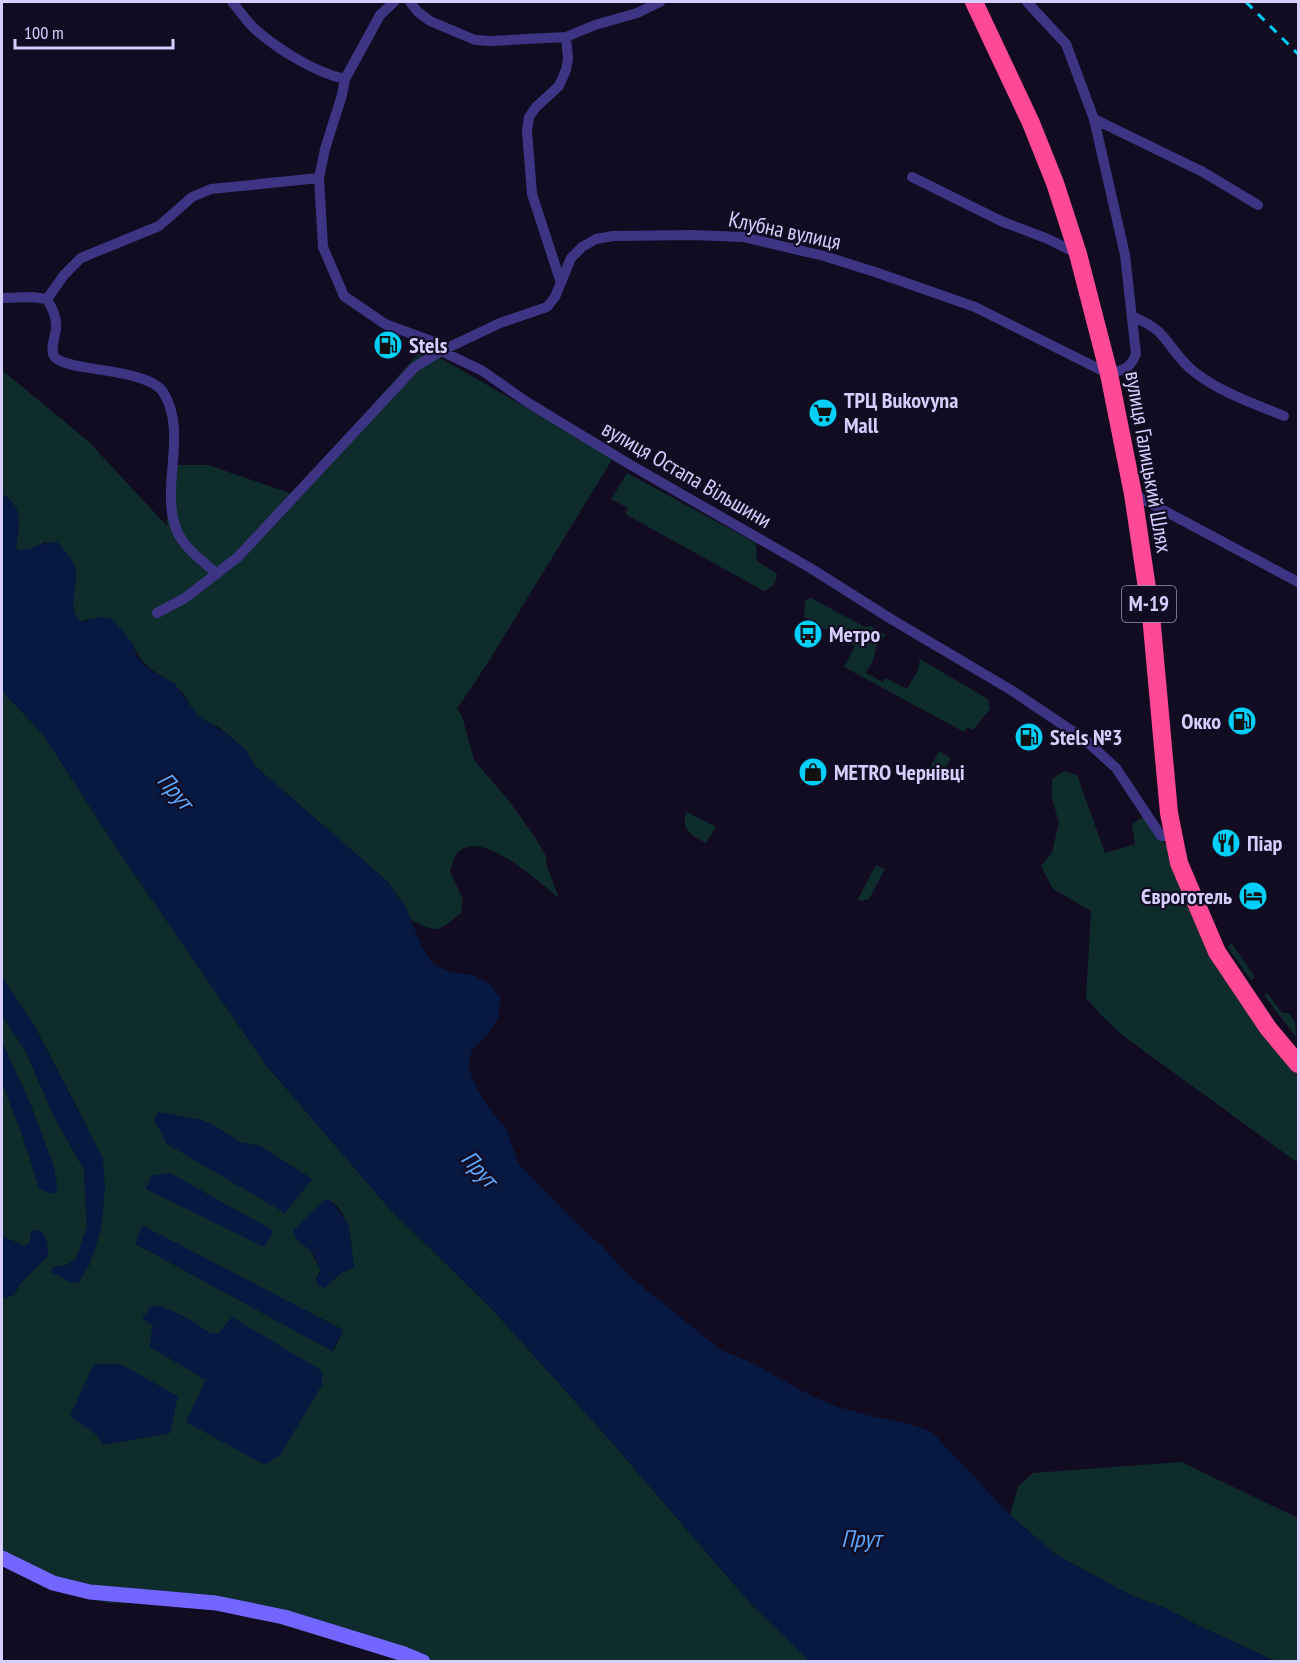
<svg xmlns="http://www.w3.org/2000/svg" width="1300" height="1663" viewBox="0 0 1300 1663" font-family="'PT Sans Narrow',sans-serif">
<rect width="100%" height="100%" fill="#120c22"/>
<path fill="#0f2c2d" fill-rule="evenodd" d="M 423,348 L 613,458 L 492,656 L 457,709 L 462,716 L 474,760 L 509,801 L 534,836 L 546,856 L 546,864 L 559,898 C 540,883 481,827 457,853 C 454,857 452,866 450,871 L 463,900 L 461,913 C 438,932 438,934 411,920 L 406,908 L 387,881 L 256,767 C 246,751 234,738 218,727 C 212,723 203,721 198,716 C 190,710 189,700 183,693 C 163,671 144,675 132,642 L 88,619 L 81,622 L 75,617 L 73,606 L 46,542 L 25,551 L 17,550 L 16,545 L 19,526 L 4,495 L 2,494 L 2,370 L 88,441 L 167,526 L 169,465 L 208,465 L 290,493 L 322,462 Z
M 627,473 L 756,543 L 757,561 L 777,574 C 776,583 773,587 764,591 L 625,514 L 628,508 L 611,499 Z
M 811,598 L 865,627 L 871,626 L 886,635 C 874,644 877,648 873,660 C 871,664 868,669 866,673 L 883,682 L 885,678 L 907,689 L 918,670 L 920,659 L 988,699 L 990,709 L 973,730 L 967,727 L 964,732 L 844,667 L 855,646 L 804,617 L 805,601 Z
M 2,691 L 42,733 L 122,856 L 266,1065 L 389,1208 L 492,1309 L 609,1439 L 751,1604 L 810,1661 L 399,1661 L 350,1644 L 207,1604 L 108,1603 L 57,1591 L 2,1564 L 2,1296 L 4,1298 L 14,1295 L 20,1284 L 48,1256 L 47,1241 L 30,1237 L 30,1243 L 24,1246 L 2,1236 L 2,1082 L 24,1140 L 40,1190 L 54,1167 L 30,1103 L 2,1042 L 2,1015 L 25,1050 L 53,1114 L 84,1170 L 87,1226 L 76,1259 L 67,1265 L 53,1267 L 89,1266 L 86,1125 L 34,1025 L 2,977 ZM 158,1112 L 201,1120 L 213,1125 L 242,1143 L 260,1146 L 312,1179 ZM 326,1199 C 346,1206 351,1234 352,1252 C 352,1259 355,1264 350,1270 L 342,1272 L 324,1288 L 318,1285 L 316,1278 L 321,1270 L 311,1252 ZM 142,1226 L 343,1330 L 333,1351 L 136,1244 ZM 160,1306 L 187,1318 L 210,1333 L 219,1333 L 265,1465 L 206,1380 L 151,1347 L 151,1333 ZM 170,1433 L 103,1445 L 97,1435 Z
M 939,751 L 951,758 L 938,782 L 926,775 Z
M 1064,771 L 1077,775 L 1105,853 L 1135,844 L 1132,824 L 1146,815 L 1178,863 L 1214,956 L 1298,1068 L 1298,1163 L 1122,1035 L 1101,1015 L 1086,998 L 1091,911 L 1053,889 L 1041,866 L 1052,852 L 1059,823 L 1052,798 L 1052,779 Z
M 687,812 L 716,827 L 706,843 C 693,836 679,829 687,812 Z
M 876,865 L 885,869 L 869,899 L 862,901 L 858,899 Z
M 1232,944 L 1253,974 L 1254,978 L 1251,980 L 1229,949 L 1228,946 Z
M 1267,993 L 1282,1013 L 1289,1013 L 1295,1022 L 1296,1037 L 1264,995 Z
M 1181,1462 L 1298,1518 L 1298,1661 L 1275,1661 L 1199,1626 L 1167,1609 L 1128,1594 L 1055,1554 L 1010,1515 L 1018,1487 L 1033,1473 Z"/>
<path fill="#071841" d="M 2,494 C 24,507 19,522 16,545 L 17,550 C 32,551 41,542 57,542 C 65,551 74,559 76,571 C 78,588 66,609 81,622 L 101,617 L 110,618 L 116,623 L 132,643 L 137,657 L 144,665 L 150,670 L 175,684 L 198,716 L 227,734 L 245,749 L 256,767 L 387,881 L 406,909 L 423,949 L 434,965 L 452,972 L 472,975 L 490,984 L 501,999 L 498,1018 L 488,1034 L 472,1050 L 468,1066 L 473,1080 L 484,1101 L 506,1129 L 519,1164 L 574,1221 L 604,1248 L 628,1275 L 721,1350 L 750,1362 L 808,1394 L 838,1407 L 871,1416 L 910,1424 L 932,1432 L 1010,1515 L 1055,1554 L 1128,1594 L 1167,1609 L 1199,1626 L 1275,1661 L 810,1661 L 751,1604 L 609,1439 L 492,1309 L 389,1208 L 266,1065 L 122,856 L 42,733 L 2,691 Z
M 2,977 L 34,1025 L 103,1159 L 105,1189 L 101,1230 L 89,1266 L 79,1282 L 72,1283 L 51,1272 L 52,1267 L 67,1265 L 76,1259 L 87,1226 L 84,1170 L 53,1114 L 25,1050 L 2,1015 Z
M 2,1042 L 30,1103 L 54,1167 L 58,1189 L 52,1194 L 40,1190 L 24,1140 L 2,1082 Z
M 158,1112 L 201,1120 L 213,1125 L 242,1143 L 260,1146 L 312,1179 L 285,1213 L 167,1144 L 154,1120 Z
M 170,1173 L 274,1231 L 264,1247 L 146,1189 L 151,1176 Z
M 326,1199 L 331,1201 L 349,1225 L 354,1266 L 350,1270 L 342,1272 L 324,1288 L 318,1285 L 316,1278 L 321,1270 C 318,1265 316,1257 312,1252 C 304,1244 295,1243 294,1230 Z
M 142,1225 L 343,1330 L 332,1351 L 136,1244 Z
M 31,1230 L 42,1231 L 47,1241 L 48,1256 L 20,1284 L 14,1295 L 4,1298 L 2,1296 L 2,1236 L 24,1246 L 30,1243 Z
M 160,1306 L 187,1318 L 210,1333 L 219,1333 L 232,1317 L 322,1371 L 322,1385 L 280,1455 L 265,1465 L 186,1422 L 206,1380 L 150,1347 L 151,1333 L 154,1327 L 142,1318 L 151,1307 Z
M 94,1364 L 120,1364 L 178,1396 L 170,1433 L 103,1445 L 97,1435 L 70,1416 Z"/>
<g fill="none" stroke-linecap="round" stroke-linejoin="round">
<path stroke="#3d3584" stroke-width="10" d="M 232,2 C 240,11 247,22 256,30 C 279,50 316,73 345,79
M 394,2 L 380,15 L 345,79 L 342,95 L 325,149 L 319,178 L 323,247 L 344,296 L 385,324 L 434,342 L 441,351 L 481,370 L 527,402 L 629,464 L 812,569 L 891,619 L 1011,690 L 1084,739 L 1116,768 L 1161,836 L 1173,836
M 410,2 L 418,12 L 430,21 L 475,40 L 491,41 L 566,37 L 595,25 L 637,13 L 660,2
M 1094,119 L 1203,172 L 1258,205
M 912,177 L 1001,221 L 1048,239 L 1078,254
M 561,283 L 532,194 L 527,131 L 529,117 L 536,107 L 559,86 L 566,70 L 568,59 L 566,37
M 2,298 L 32,297 L 47,299 L 64,275 L 81,258 L 159,226 L 192,197 L 211,189 L 319,178
M 47,299 C 52,308 57,317 56,329 C 55,337 50,348 54,356 C 62,372 147,367 163,392 C 189,433 159,488 177,531 C 184,548 204,562 217,574
M 1132,316 C 1142,321 1153,325 1160,333 C 1173,347 1180,362 1197,374 C 1222,393 1255,404 1284,416
M 1133,494 L 1298,582
M 157,613 L 185,598 L 238,557 L 415,367 L 441,351 L 500,323 L 547,307 L 555,297 L 571,258 L 582,247 L 596,239 L 613,236 L 693,235 L 743,237 L 824,256 L 878,273 L 975,307 L 1109,374 C 1124,369 1130,369 1136,354 L 1125,255 L 1094,119 L 1066,44 L 1027,2"/>
<path stroke="#7365ff" stroke-width="15" d="M 2,1558 L 53,1583 L 90,1592 L 216,1603 L 284,1617 L 404,1654 L 423,1662"/>
<path stroke="#ff4994" stroke-width="18" d="M 974,2 L 1031,123 L 1055,183 L 1078,254 L 1109,374 L 1133,494 L 1151,615 L 1169,813 L 1179,863 L 1217,952 L 1268,1028 L 1298,1064"/>
<path stroke="#00cff9" stroke-width="3" stroke-dasharray="9 8" stroke-linecap="butt" d="M 1246,2 L 1298,54"/>
</g>
<defs>
<g id="fuel-disc" transform="scale(1.5)"><circle r="9.5" fill="#00cff9" stroke="#120c22"/><path d="M-5.5-6h7V0h2V4h1.3V-2.5L3-4.5l.8-.8L6-3V5H2.5V1h-1V6h-7ZM-4.2-4.7v3.2H.2V-4.7Z" fill="#111"/></g>
<g id="supermarket-disc" transform="scale(1.5)"><circle r="9.5" fill="#00cff9" stroke="#120c22"/><path d="M-6-5.5h2.5l.6 2H6L4.5 2H-2.5L-4.4-4H-6ZM-1.5 3.2a1.3 1.3 0 1 0 .1 0ZM3 3.2a1.3 1.3 0 1 0 .1 0Z" fill="#111"/></g>
<g id="bus-disc" transform="scale(1.5)"><circle r="9.5" fill="#00cff9" stroke="#120c22"/><path d="M-5-6H5V4H4V6H2V4H-2V6H-4V4H-5ZM-3.5-4V0h7V-4ZM-3.5 1.2v1.5H-2V1.2ZM2 1.2v1.5H3.5V1.2Z" fill="#111"/></g>
<g id="shop-disc" transform="scale(1.5)"><circle r="9.5" fill="#00cff9" stroke="#120c22"/><path d="M-5-2.5h2.3a2.7 3.5 0 0 1 5.4 0H5L5.5 6h-11ZM-1.5-2.5h3a1.5 2.3 0 0 0-3 0Z" fill="#111"/></g>
<g id="restaurant-disc" transform="scale(1.5)"><circle r="9.5" fill="#00cff9" stroke="#120c22"/><path d="M-5-6h1v4h1v-4h1v4h1v-4h1v5L-1.5 .5V6h-2V.5L-5-1ZM5-6V6H3V1.5H1.5Q1.5-4 5-6Z" fill="#111"/></g>
<g id="hotel-disc" transform="scale(1.5)"><circle r="9.5" fill="#00cff9" stroke="#120c22"/><path d="M-6-4.5h1.5V1H6V5H4.5V3h-9V5H-6ZM-4 0a1.8 1.8 0 1 1 3.6 0ZM.5 0V-2.5h3Q6-2.5 6 0Z" fill="#111"/></g>
</defs>
<g fill-rule="evenodd">
<use href="#fuel-disc" x="388" y="345"/>
<use href="#supermarket-disc" x="823" y="413"/>
<use href="#bus-disc" x="808" y="634"/>
<use href="#fuel-disc" x="1242" y="721"/>
<use href="#fuel-disc" x="1029" y="737"/>
<use href="#shop-disc" x="813" y="772"/>
<use href="#restaurant-disc" x="1226" y="843"/>
<use href="#hotel-disc" x="1253" y="896"/>
</g>
<g text-anchor="middle" stroke-width="4.5" stroke-linejoin="round" paint-order="stroke">
<rect fill="#120c22" stroke="#9c94bd" stroke-width="1.5" x="1122" y="586" width="54" height="36" rx="4.5"/>
<g font-size="21" font-weight="bold" fill="#d7ceff">
<text x="1149" y="611">М-19</text>
</g>
<g font-size="22" fill="#d7ceff" stroke="#120c22">
<text transform="translate(785 230) rotate(12)" y="8">Клубна вулиця</text>
<text transform="translate(1149 462) rotate(80)" y="8">вулиця Галицький Шлях</text>
<text transform="translate(687 474) rotate(30)" y="8">вулиця Остапа Вільшини</text>
</g>
<g font-size="22" font-weight="bold" fill="#d7ceff" stroke="#120c22" text-anchor="start">
<text x="409" y="353">Stels</text>
<text x="844" y="408">ТРЦ Bukovyna<tspan x="844" dy="25">Mall</tspan></text>
<text x="829" y="642">Метро</text>
<text x="1221" y="729" text-anchor="end">Окко</text>
<text x="1050" y="745">Stels №3</text>
<text x="834" y="780">METRO Чернівці</text>
<text x="1247" y="851">Піар</text>
<text x="1232" y="904" text-anchor="end">Євроготель</text>
</g>
<g font-size="24" font-style="italic" fill="#5ca8ff" stroke="#120c22">
<text transform="translate(175 791) rotate(49)" y="8">Прут</text>
<text transform="translate(479 1169) rotate(47)" y="8">Прут</text>
<text x="861" y="1547">Прут</text>
</g>
</g>
<rect width="1300" height="1663" fill="none" stroke="#d7ceff" stroke-width="6"/>
<path d="M15 39v9h158v-9" fill="none" stroke="#d7ceff" stroke-width="3"/>
<text x="24" y="39" font-size="18" fill="#d7ceff" stroke="#120c22" stroke-width="4.5" paint-order="stroke">100 m</text>
</svg>
